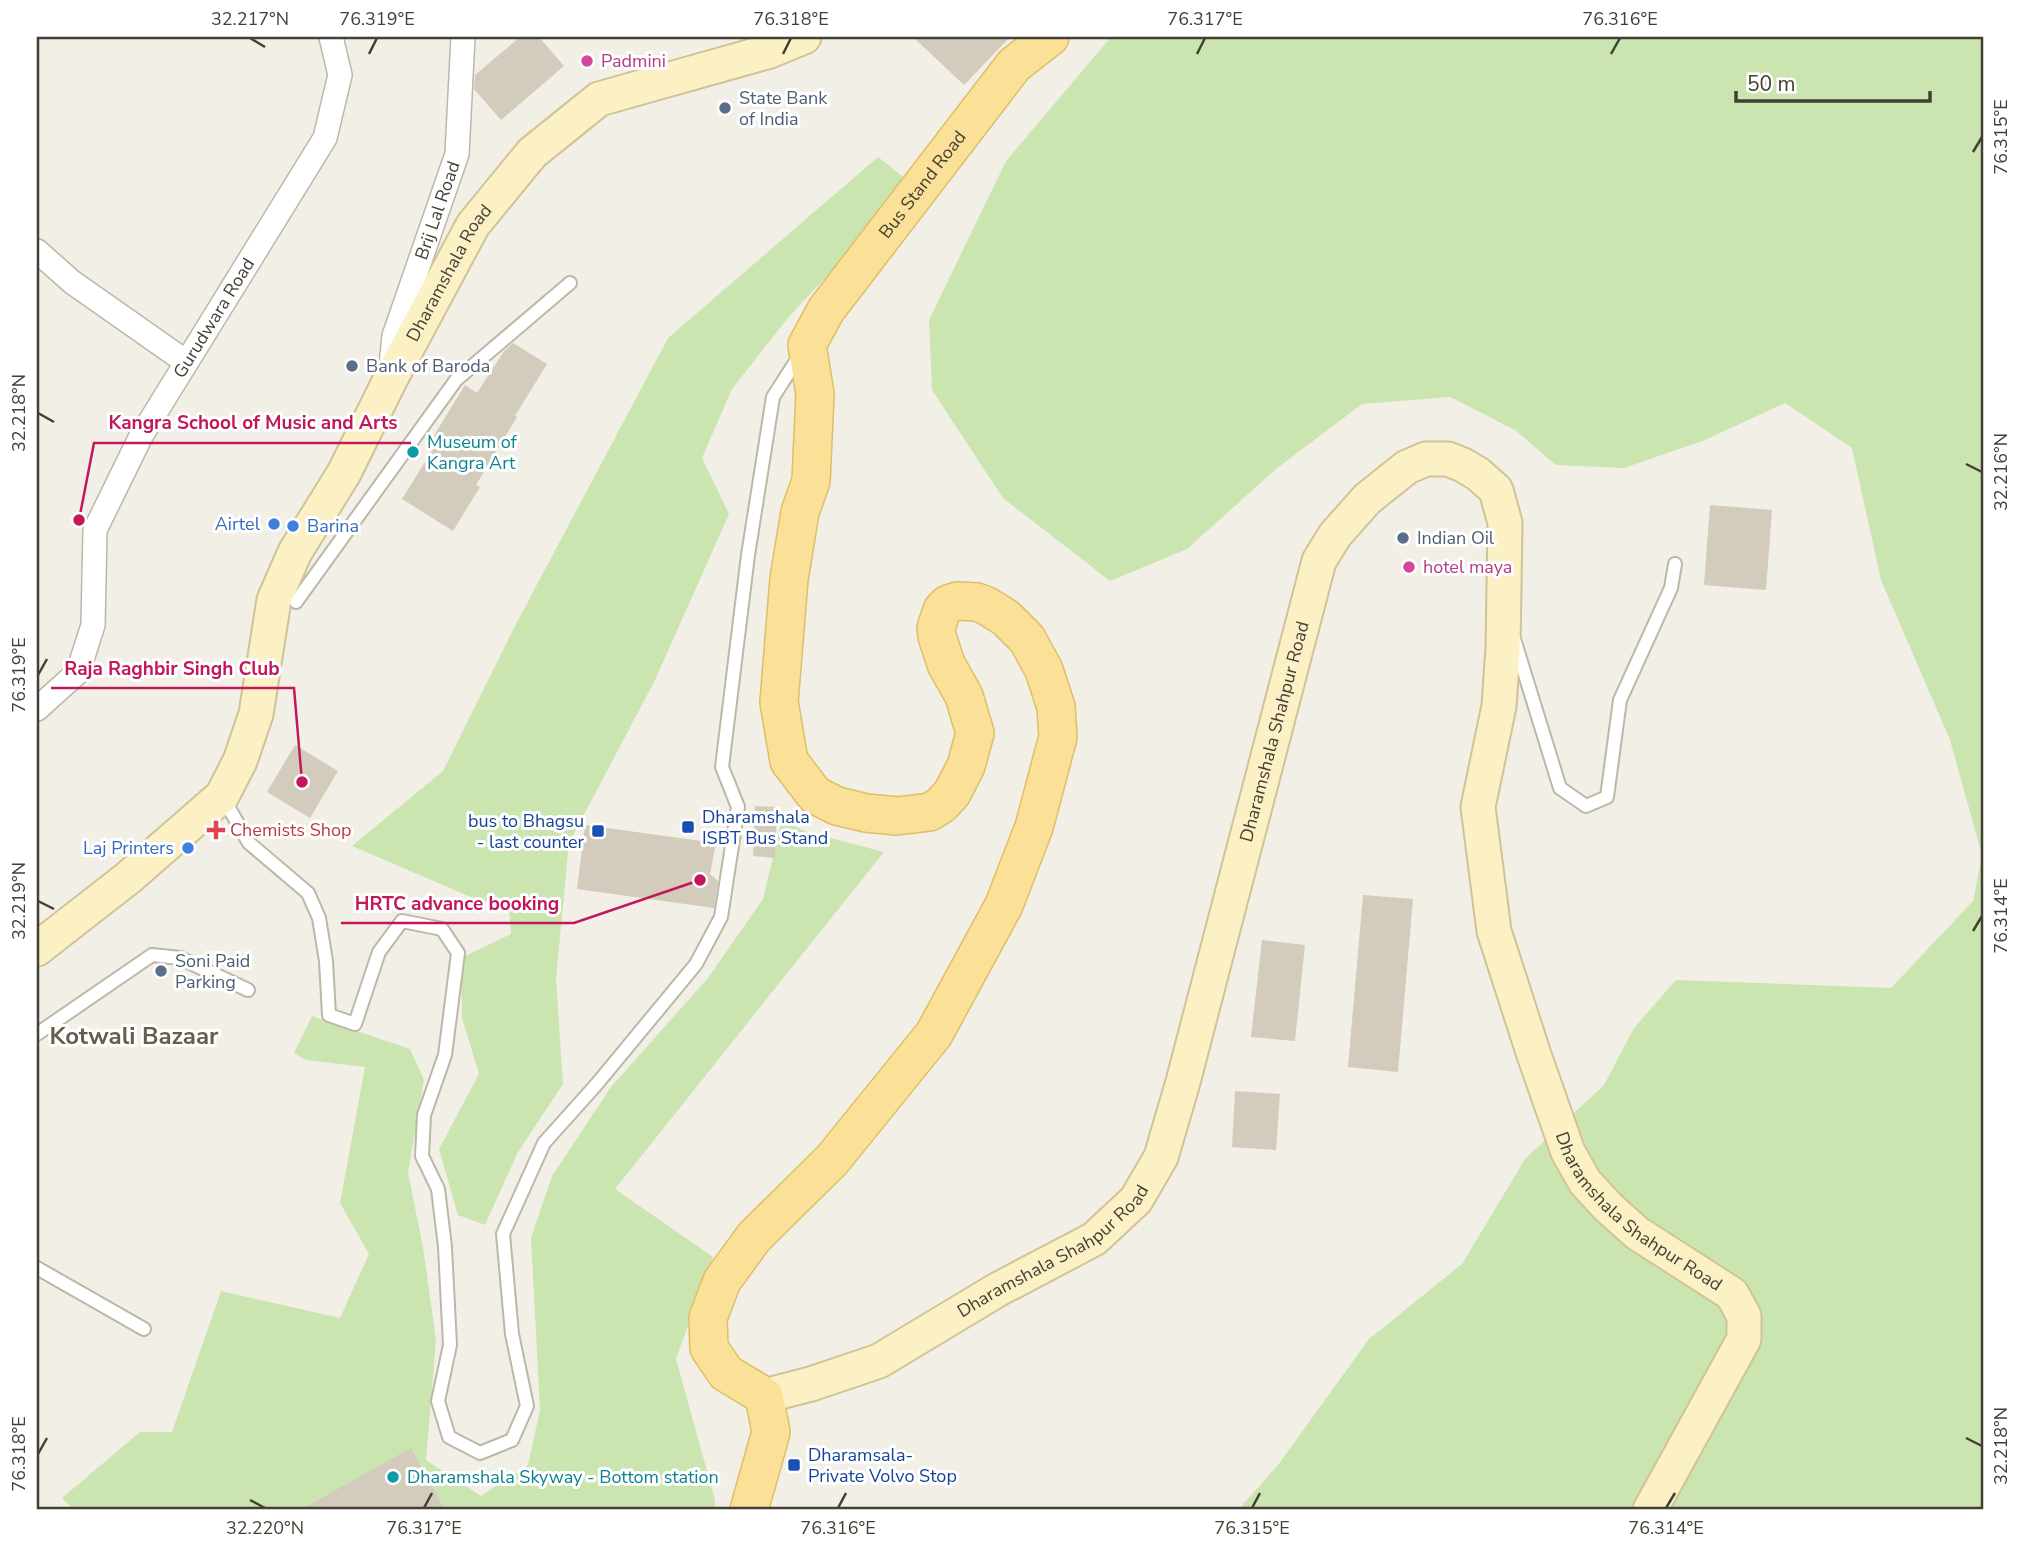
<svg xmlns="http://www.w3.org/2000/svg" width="2020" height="1547" viewBox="0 0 2020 1547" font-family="'Nunito Sans',sans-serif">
<rect width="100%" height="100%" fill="#f2efe6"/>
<path fill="#cbe5b0" d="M 1111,37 L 1983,37 L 1983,1510 L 1238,1510 L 1278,1465 L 1369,1339 L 1462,1264 L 1525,1159 L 1604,1085 L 1634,1028 L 1676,980 L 1891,988 L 1973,901 L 1982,855 L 1950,740 L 1881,580 L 1852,448 L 1785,403 L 1705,440 L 1624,468 L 1556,465 L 1515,430 L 1450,397 L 1362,404 L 1276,469 L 1187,549 L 1110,581 L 1003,498 L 932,390 L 929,320 L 1006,161 Z
M 878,157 L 912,184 L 787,319 L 732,389 L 702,458 L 729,514 L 655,680 L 569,843 L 556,979 L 563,1084 L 518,1152 L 485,1225 L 458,1215 L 439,1149 L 479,1074 L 462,1018 L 461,958 L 511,934 L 509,909 L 473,898 L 352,846 L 443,771 L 515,626 L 668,338 Z
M 782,819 L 804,831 L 884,852 L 615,1189 L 713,1257 L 676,1359 L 715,1500 L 715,1510 L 74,1510 L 62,1498 L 140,1432 L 172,1432 L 221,1291 L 340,1318 L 369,1254 L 340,1203 L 365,1067 L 306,1060 L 294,1053 L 312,1016 L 410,1049 L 424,1080 L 408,1173 L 423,1247 L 436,1340 L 426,1460 L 481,1496 L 528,1465 L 540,1410 L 531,1238 L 552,1176 L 611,1087 L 708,978 L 763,899 Z"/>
<path fill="#d3cbbb" d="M 520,37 L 539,37 L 564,66 L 501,120 L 474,89 L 475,75 Z
M 913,37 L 1010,37 L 964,85 Z
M 513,343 L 547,364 L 515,416 L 517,417 L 476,485 L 480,487 L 453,531 L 402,499 L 435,446 L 430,442 L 465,385 L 477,393 L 504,351 Z
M 1710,505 L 1772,510 L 1766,590 L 1704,585 Z
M 295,745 L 338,771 L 310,818 L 267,792 Z
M 755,806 L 777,807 L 775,858 L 753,856 Z
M 585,825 L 716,843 L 710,874 L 718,881 L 714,908 L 577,889 Z
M 1363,895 L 1413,899 L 1398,1072 L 1348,1067 Z
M 1262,940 L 1305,945 L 1295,1041 L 1251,1037 Z
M 1235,1091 L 1280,1094 L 1276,1150 L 1232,1147 Z
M 411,1448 L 445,1510 L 300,1510 Z"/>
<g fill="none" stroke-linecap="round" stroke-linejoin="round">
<g stroke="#bdb7a9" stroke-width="16">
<path id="lane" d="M 296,602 L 456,380 L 570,283
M 1514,639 L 1560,788 L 1586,806 L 1607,797 L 1620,700 L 1671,588 L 1675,564
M 222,796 L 249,843 L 308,893 L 319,918 L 326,961 L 329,1015 L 355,1024 L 379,952 L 402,921 L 442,929 L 458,953 L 445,1055 L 424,1115 L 422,1156 L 438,1189 L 445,1247 L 450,1345 L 438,1401 L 449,1437 L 480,1453 L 512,1440 L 527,1406 L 512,1334 L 503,1234 L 544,1143 L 596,1085 L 696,964 L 721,917 L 738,807 L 722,767 L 748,555 L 773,397 L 800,355
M 37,1034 L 152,955 L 180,958 L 248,990
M 37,1268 L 144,1329"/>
</g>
<g stroke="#bdb7a9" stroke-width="26">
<g id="street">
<path d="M 37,251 L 72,282 L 186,362"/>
<path id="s1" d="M 391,366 L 394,336 L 457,154 L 463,37"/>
<path id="s2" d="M 37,709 L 78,672 L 93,625 L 95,530 L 141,436 L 325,138 L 340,75 L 331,37"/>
</g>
</g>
<g stroke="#d0c397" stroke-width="37">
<g id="secondary">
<path id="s3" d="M 37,949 L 128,878 L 222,796 L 240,761 L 256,714 L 274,600 L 295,552 L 344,473 L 390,380 L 473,225 L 532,153 L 599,99 L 770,51 L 804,37"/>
<path id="s4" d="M 764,1396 L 811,1384 L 879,1361 L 997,1290 L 1094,1239 L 1136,1200 L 1161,1157 L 1183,1082 L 1319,561 L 1335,535 L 1367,499 L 1407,467 L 1426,459 L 1448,459 L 1463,465 L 1478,474 L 1496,490 L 1505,523 L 1503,648 L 1499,706 L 1478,807 L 1494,931 L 1533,1052 L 1568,1152 L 1585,1182 L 1608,1207 L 1637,1233 L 1732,1294 L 1744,1316 L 1744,1339 L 1650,1510"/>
</g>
</g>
<g stroke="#debf67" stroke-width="40">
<g id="primary">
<path id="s5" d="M 749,1510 L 771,1432 L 764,1396 L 726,1373 L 709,1348 L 708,1318 L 722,1281 L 754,1237 L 832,1160 L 934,1034 L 1004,905 L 1034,827 L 1058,737 L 1056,707 L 1044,670 L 1027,639 L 1006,618 L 987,606 L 977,602 L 957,601 L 948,604 L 942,610 L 936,628 L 937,636 L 946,664 L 964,696 L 975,733 L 966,766 L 952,793 L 941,805 L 930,812 L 897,816 L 866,813 L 837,806 L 815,795 L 789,761 L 779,702 L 789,579 L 800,512 L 811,481 L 815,394 L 807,345 L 826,310 L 1014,65 L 1050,37"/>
</g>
</g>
<use href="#lane" stroke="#fff" stroke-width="12"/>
<use href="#street" stroke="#fff" stroke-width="23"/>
<use href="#secondary" stroke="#fcf1c5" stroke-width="33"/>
<use href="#primary" stroke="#fae197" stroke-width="37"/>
</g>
<path fill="none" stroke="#443f35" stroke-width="2.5" d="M 250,38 L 265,47M 369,54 L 377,38M 783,54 L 791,38M 1197,54 L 1205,38M 1611,54 L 1620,38M 1973,152 L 1982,137M 38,413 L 54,422M 1966,464 L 1982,472M 38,675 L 47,659M 38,901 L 54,909M 1973,931 L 1982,916M 1966,1438 L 1982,1446M 38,1454 L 47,1438M 250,1500 L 265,1508M 424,1508 L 432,1493M 838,1508 L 846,1493M 1252,1508 L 1260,1493M 1666,1508 L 1675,1493"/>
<g fill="#d1479c" stroke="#fff" stroke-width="2.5">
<circle cx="587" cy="61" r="7"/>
<circle cx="1409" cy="567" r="7"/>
</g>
<g fill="#5c6f8a" stroke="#fff" stroke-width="2.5">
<circle cx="725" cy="108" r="7"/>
<circle cx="352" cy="366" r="7"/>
<circle cx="1403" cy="538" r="7"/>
<circle cx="161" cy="971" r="7"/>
</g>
<g fill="#0f9aa8" stroke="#fff" stroke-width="2.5">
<circle cx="413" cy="452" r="7"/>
<circle cx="393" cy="1477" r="7"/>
</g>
<g fill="#3f7fe0" stroke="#fff" stroke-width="2.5">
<circle cx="274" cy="524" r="7"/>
<circle cx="293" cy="526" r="7"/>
<circle cx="188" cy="848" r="7"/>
</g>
<g fill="#1a4fb4" stroke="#fff" stroke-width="2.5">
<rect x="681" y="820" width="14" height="14" rx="3.5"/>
<rect x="591" y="824" width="14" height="14" rx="3.5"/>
<rect x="787" y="1458" width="14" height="14" rx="3.5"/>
</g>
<path fill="#e0444e" stroke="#fff" stroke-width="2.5" d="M212.5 819.5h7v7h7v7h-7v7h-7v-7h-7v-7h7z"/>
<g text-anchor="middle" stroke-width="6" stroke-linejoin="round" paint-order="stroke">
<g font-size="18" fill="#b23c85" stroke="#fff" text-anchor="start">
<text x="601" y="67">Padmini</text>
<text x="1423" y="573">hotel maya</text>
</g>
<g font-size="18" fill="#4e5e75" stroke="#fff" text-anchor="start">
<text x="739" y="104">State Bank<tspan x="739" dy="21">of India</tspan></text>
<text x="366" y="372">Bank of Baroda</text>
<text x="1417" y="544">Indian Oil</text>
<text x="175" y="967">Soni Paid<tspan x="175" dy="21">Parking</tspan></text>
</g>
<g font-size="18" fill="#443f35" stroke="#fff">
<text dy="6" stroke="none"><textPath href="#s5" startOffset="2123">Bus Stand Road</textPath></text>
<text dy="6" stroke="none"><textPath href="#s1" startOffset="163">Brij Lal Road</textPath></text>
<text dy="6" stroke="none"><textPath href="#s3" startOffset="816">Dharamshala Road</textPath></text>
<text dy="6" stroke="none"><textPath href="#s2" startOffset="443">Gurudwara Road</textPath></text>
<text dy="6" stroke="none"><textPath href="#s4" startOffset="915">Dharamshala Shahpur Road</textPath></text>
<text dy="6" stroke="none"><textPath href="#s4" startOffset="2093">Dharamshala Shahpur Road</textPath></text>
<text dy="6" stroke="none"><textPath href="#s4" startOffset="327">Dharamshala Shahpur Road</textPath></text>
</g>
<g font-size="18" fill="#0d838f" stroke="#fff" text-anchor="start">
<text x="427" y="448">Museum of<tspan x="427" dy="21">Kangra Art</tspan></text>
<text x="407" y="1483">Dharamshala Skyway - Bottom station</text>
</g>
<g font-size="18" fill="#366cbe" stroke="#fff" text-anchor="end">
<text x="260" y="530">Airtel</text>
<text x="307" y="532" text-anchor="start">Barina</text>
<text x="174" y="854">Laj Printers</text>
</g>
<g font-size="18" fill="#164399" stroke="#fff" text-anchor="start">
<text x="702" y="823">Dharamshala<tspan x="702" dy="21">ISBT Bus Stand</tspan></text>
<text x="584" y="827" text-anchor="end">bus to Bhagsu<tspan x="584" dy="21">- last counter</tspan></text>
<text x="808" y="1461">Dharamsala-<tspan x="808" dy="21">Private Volvo Stop</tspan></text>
</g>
<g font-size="18" fill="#be3a42" stroke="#fff" text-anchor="start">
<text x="230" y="836">Chemists Shop</text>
</g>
<g font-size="24" font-weight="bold" fill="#675d4d" stroke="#fff">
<text x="134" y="1044">Kotwali Bazaar</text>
</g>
</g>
<path fill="none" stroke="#c2185b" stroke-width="2.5" d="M79 520L94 443H411M302 782L294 688H51M700 880L574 923H341"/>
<g fill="#c2185b" stroke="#fff" stroke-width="2.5">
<circle cx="79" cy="520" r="7"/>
<circle cx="302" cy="782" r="7"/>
<circle cx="700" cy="880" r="7"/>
</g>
<g font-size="19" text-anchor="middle" font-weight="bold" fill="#c2185b" stroke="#fff" stroke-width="6" stroke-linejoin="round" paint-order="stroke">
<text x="253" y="429">Kangra School of Music and Arts</text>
<text x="172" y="675">Raja Raghbir Singh Club</text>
<text x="457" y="910">HRTC advance booking</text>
</g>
<rect width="2020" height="1547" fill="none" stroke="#ffffff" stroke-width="77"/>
<path d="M1736 91v10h194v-10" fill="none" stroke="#443f35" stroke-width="3.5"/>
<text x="1747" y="91" font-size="21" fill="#443f35" stroke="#ffffff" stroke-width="5" paint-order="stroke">50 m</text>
<rect x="38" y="38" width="1944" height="1470" fill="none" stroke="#443f35" stroke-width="2.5"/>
<g font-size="18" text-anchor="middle" fill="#443f35">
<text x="250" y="25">32.217°N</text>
<text x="377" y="25">76.319°E</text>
<text x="791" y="25">76.318°E</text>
<text x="1205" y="25">76.317°E</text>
<text x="1620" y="25">76.316°E</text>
<text transform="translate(2001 137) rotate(-90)" y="6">76.315°E</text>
<text transform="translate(19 413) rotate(-90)" y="6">32.218°N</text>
<text transform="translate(2001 472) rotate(-90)" y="6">32.216°N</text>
<text transform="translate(19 675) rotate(-90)" y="6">76.319°E</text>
<text transform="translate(19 901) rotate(-90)" y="6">32.219°N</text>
<text transform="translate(2001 916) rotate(-90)" y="6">76.314°E</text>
<text transform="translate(2001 1446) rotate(-90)" y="6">32.218°N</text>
<text transform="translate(19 1454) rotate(-90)" y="6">76.318°E</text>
<text x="265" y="1534">32.220°N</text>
<text x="424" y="1534">76.317°E</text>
<text x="838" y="1534">76.316°E</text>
<text x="1252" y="1534">76.315°E</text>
<text x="1666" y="1534">76.314°E</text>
</g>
</svg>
